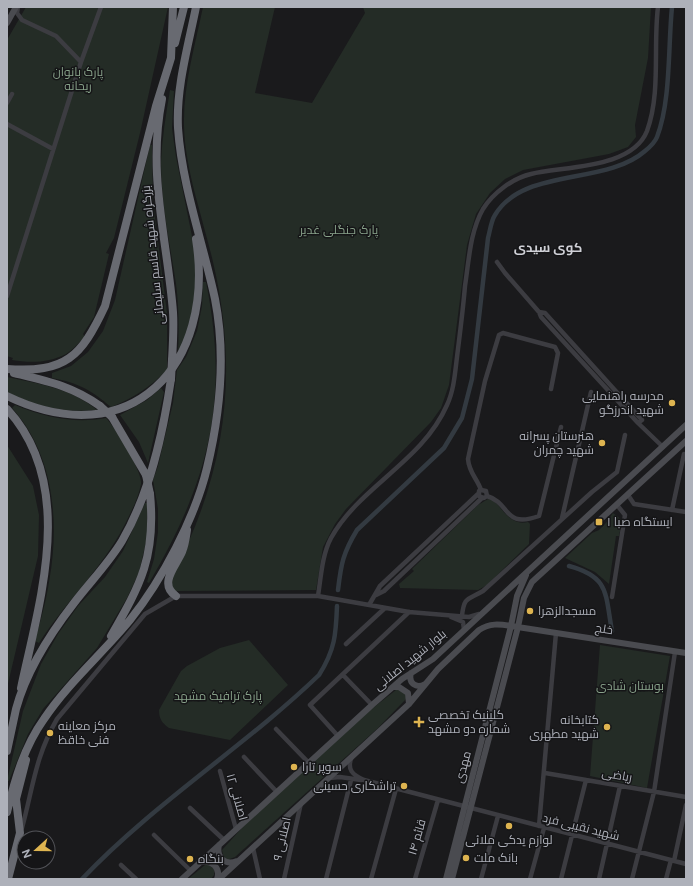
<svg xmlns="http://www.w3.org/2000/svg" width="693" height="886" viewBox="0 0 693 886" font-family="'Public Sans',Cairo,sans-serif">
<rect width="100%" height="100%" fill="#1a1a1c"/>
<path fill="#242c26" d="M 26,7 L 168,7 L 140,133 L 114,238 L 106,253 L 109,254 L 94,317 L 83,334 L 85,337 C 79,342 73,350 66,354 C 49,363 30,363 12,360 L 13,358 L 7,356 L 7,40 Z
M 203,7 L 275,7 L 255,93 L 312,103 L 365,13 L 363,7 L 651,7 L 648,58 L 635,125 L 636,137 L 628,147 L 609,154 L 523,170 L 505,179 L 490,193 L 476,214 L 467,245 L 449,385 L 441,408 L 431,422 L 346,509 L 335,524 L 323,547 L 316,590 L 174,591 L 170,580 C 225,477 240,376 213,262 C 203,218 185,170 184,126 C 183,86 195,46 203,7 Z
M 170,90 L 174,91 L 172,128 L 176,157 L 195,251 L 197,280 L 190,327 L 178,355 C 179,331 179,307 176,284 C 170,244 161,203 161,162 C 162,138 166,114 170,90 Z
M 150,145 L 152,145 L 153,202 L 167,313 L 167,370 C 150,387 134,398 111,407 C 91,390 79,383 52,378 L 52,373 L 71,366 L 88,352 L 103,331 L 115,300 Z
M 203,282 L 206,282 C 230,400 209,481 149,583 L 147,582 L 154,559 L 158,532 L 158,509 L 153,480 L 158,466 L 173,403 L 177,370 L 186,357 L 197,331 L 202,306 Z
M 7,377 C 39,384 71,388 97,410 C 63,413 37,407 7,392 Z
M 161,388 L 164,392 L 148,463 L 139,442 L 120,415 L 147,400 Z
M 15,405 C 44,417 74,424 106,418 C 115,427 143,472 141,484 C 139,495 134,506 129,516 C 107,564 68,598 39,643 L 35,641 C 40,622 46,602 49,582 C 60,522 54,454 12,408 Z
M 7,445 L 33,486 L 39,515 L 38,556 L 7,688 Z
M 488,499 L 493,500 C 504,510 510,526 528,522 L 530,524 L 529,544 L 487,585 L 478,590 L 400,588 L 399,584 L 414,571 L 412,569 L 478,505 Z
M 145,503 L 147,503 L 147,538 L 139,572 L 127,598 L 97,648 L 43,709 L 28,734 L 9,781 L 7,781 L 23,711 L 41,664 L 58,634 L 78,606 L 105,577 L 123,551 Z
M 613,513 L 622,520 L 619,536 L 616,536 L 609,584 L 595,572 L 565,558 L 592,533 L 599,530 L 605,524 Z
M 249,640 L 288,685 L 230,740 L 169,728 C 162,723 159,719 159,710 L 181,671 L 187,666 L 220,648 Z
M 600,645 L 670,656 L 647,788 L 590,776 Z
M 400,689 L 406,694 L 406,699 L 378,728 L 235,857 L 227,860 L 224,858 L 222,850 L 252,817 L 364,715 L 396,690 Z
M 205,865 L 209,865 L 214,869 L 214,875 L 211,879 L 188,879 Z"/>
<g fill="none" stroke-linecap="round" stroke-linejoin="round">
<path stroke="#333a41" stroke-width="4.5" d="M 569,566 C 610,577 605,594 612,631
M 338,590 C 341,564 343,553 357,530 L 444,448 L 462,418 L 472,379 L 488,238 C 490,231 491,221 495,215 C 524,167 605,186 645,151 C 650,147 655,142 657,137 C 671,101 668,46 672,7
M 82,879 C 154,803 244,747 319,675 C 335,650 336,634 337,606"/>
<path stroke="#3c3c41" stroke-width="4.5" d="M 18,7 L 17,13 L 22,20 L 56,36 L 81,62
M 7,103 L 12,94
M 7,124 L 53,149
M 497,262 L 505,273 L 539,312 L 541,317 L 638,423 L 663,447
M 7,296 L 81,62 L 101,7
M 539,312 L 545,313 L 642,420 L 638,423
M 481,490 L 479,491 L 479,496 L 484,498 L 487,496 L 486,491 L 481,490 C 477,478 469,473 468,459 L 485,381 L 499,335 L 503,333 L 555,347 L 558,353 L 551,389
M 628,495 L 634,504 L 686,512
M 487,496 C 511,503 503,529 539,516 L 561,427
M 672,510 L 684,454
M 562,518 L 591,392
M 376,595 L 384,591 L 482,498
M 318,596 C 321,577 322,555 331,538 C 360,486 422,462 447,405 C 454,390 455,373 457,357 C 460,333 463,310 465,286 C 469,260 470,232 483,209 C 493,193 513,178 531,174 C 564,166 632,169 647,131 C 661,93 653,46 658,7
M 612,597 L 625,515 L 617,505
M 369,605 L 380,586 L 478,494
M 462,616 C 464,596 468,600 483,591 L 592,492 L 617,472 L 625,435
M 451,617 L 463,622 L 464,630
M 346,644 L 385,608
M 343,675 L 372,705
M 276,729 L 309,763
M 338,736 L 310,705 L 409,612
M 352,756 C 346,770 353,775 364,780 L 686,864
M 244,757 L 277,792
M 220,771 L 236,829
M 545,773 L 686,797
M 329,778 L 340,777 L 361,780
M 190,808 L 224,840
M 539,826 L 556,633
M 22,828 C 33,788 35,757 57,719 L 145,614 L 176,596 L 318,596 L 409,612 L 469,617 L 479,614
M 154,835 L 191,871
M 253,848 L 260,879
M 674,861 L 686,805
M 121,865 L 136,879
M 284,879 L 301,803
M 326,879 L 351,780
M 371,879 L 396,789
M 415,879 L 438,800
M 481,879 L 498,816
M 530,879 L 544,828
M 561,879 L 586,780
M 599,879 L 620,786
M 632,879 L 654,792 L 675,652
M 666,879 L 671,860"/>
<path stroke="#4a4b50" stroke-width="6" d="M 7,23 L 16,7
M 411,673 C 408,683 416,689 425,684
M 393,687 L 399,687 L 408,693 L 409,704
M 219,845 C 216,857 225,866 237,861
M 201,862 C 212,860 221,868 217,879
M 182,879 L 372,705 L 402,679 L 433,659 L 686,425
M 219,879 L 409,704 L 438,669 L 479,630 C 490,623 499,624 511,626 L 686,653
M 446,879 L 511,626 L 517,596 L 526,575
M 452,879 L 518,627 L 524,598 L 532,582 L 686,441"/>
<path stroke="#686a71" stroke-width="8" d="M 175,43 L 184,7
M 162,99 C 147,175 167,237 173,312 C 174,328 173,344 172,360
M 7,369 C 66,373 81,357 105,306 L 156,106 L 171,58 L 173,7
M 14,373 C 47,381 72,386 100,406
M 7,396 C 131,456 216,365 196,239
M 7,409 C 77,485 40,599 21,688
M 112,417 L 146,475
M 176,596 C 158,584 176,566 182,552 C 185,545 186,537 187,530
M 111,636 C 141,584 156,556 150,494
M 7,751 C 10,737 13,723 16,709 C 26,672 50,634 74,603 C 90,582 108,564 122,541 C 150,493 163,434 171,379
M 7,812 C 15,779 24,747 44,719 C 68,683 102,654 130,620 C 162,580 195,518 207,468 C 220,414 226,355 215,299 C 203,243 182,186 178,128 C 176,87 188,47 196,7
M 8,879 L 20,833 L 16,799 L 26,760"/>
<path stroke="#686a71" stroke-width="8" d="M 171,379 L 172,360
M 100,406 L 112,417
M 146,475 L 150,494"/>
</g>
<g fill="#deb450" stroke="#151517" stroke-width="1.5">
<circle cx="672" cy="403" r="4"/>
<circle cx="602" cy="443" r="4"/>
<rect x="595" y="518" width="8" height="8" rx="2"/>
<circle cx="530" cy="611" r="4"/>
<path d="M417 716h4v4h4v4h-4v4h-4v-4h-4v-4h4z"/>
<circle cx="607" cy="727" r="4"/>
<circle cx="50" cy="733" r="4"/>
<circle cx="294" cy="767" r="4"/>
<circle cx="404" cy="786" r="4"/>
<circle cx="509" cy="826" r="4"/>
<circle cx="466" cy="858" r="4"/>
<circle cx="190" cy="859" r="4"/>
</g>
<g text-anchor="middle" stroke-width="3" stroke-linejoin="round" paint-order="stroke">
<g font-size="12" fill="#88a28a" stroke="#151517">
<text x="78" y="76">پارک بانوان<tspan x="78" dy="14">ریحانه</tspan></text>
<text x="339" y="234">پارک جنگلی غدیر</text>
<text x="630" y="690">بوستان شادی</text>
<text x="218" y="700">پارک ترافیک مشهد</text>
</g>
<g font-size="12" fill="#aeb1ba" stroke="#151517">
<text transform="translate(153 255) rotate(-96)" y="4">بزرگراه شهید قاسم سلیمانی</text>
<text transform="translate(604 629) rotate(9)" y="4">خلج</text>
<text transform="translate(410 660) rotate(-39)" y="4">بلوار شهید اصلانی</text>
<text transform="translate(463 767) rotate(-75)" y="4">مهدی</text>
<text transform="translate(617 775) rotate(10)" y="4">ریاضی</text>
<text transform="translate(237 797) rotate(74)" y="4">اصلانی ۱۲</text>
<text transform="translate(581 827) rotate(14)" y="4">شهید نقیبی فرد</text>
<text transform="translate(417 837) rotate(-74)" y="4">قائم ۱۴</text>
<text transform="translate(282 839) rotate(-77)" y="4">اصلانی ۹</text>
</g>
<g font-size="12" fill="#aeb1ba" stroke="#151517" text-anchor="start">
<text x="664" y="400" text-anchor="end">مدرسه راهنمایی<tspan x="664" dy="14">شهید اندرزگو</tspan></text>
<text x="594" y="440" text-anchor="end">هنرستان پسرانه<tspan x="594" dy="14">شهید چمران</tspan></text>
<text x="607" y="526">ایستگاه صبا ۱</text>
<text x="538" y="615">مسجدالزهرا</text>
<text x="428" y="719">کلینیک تخصصی<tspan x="428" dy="14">شمار‌ه دو مشهد</tspan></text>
<text x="599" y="724" text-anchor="end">کتابخانه<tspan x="599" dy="14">شهید مطهری</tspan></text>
<text x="58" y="730">مرکز معاینه<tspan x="58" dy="14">فنی خاقظ</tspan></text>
<text x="302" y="771">سوپر تارا</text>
<text x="396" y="790" text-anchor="end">تراشکاری حسینی</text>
<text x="509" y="844" text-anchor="middle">لوازم یدکی ملائی</text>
<text x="474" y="862">بانک ملت</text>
<text x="198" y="863">بنگاه</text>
</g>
<g font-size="13" font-weight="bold" fill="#cfd0d6" stroke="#151517">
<text x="548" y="252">کوی سیدی</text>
</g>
</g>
<rect width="693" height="886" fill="none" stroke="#aeb1ba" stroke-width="16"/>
<g transform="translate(36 850) rotate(249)"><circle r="19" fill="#151517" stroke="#525358"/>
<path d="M0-3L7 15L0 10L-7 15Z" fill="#deb450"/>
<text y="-6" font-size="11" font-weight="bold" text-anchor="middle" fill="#aeb1ba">N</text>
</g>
</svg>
